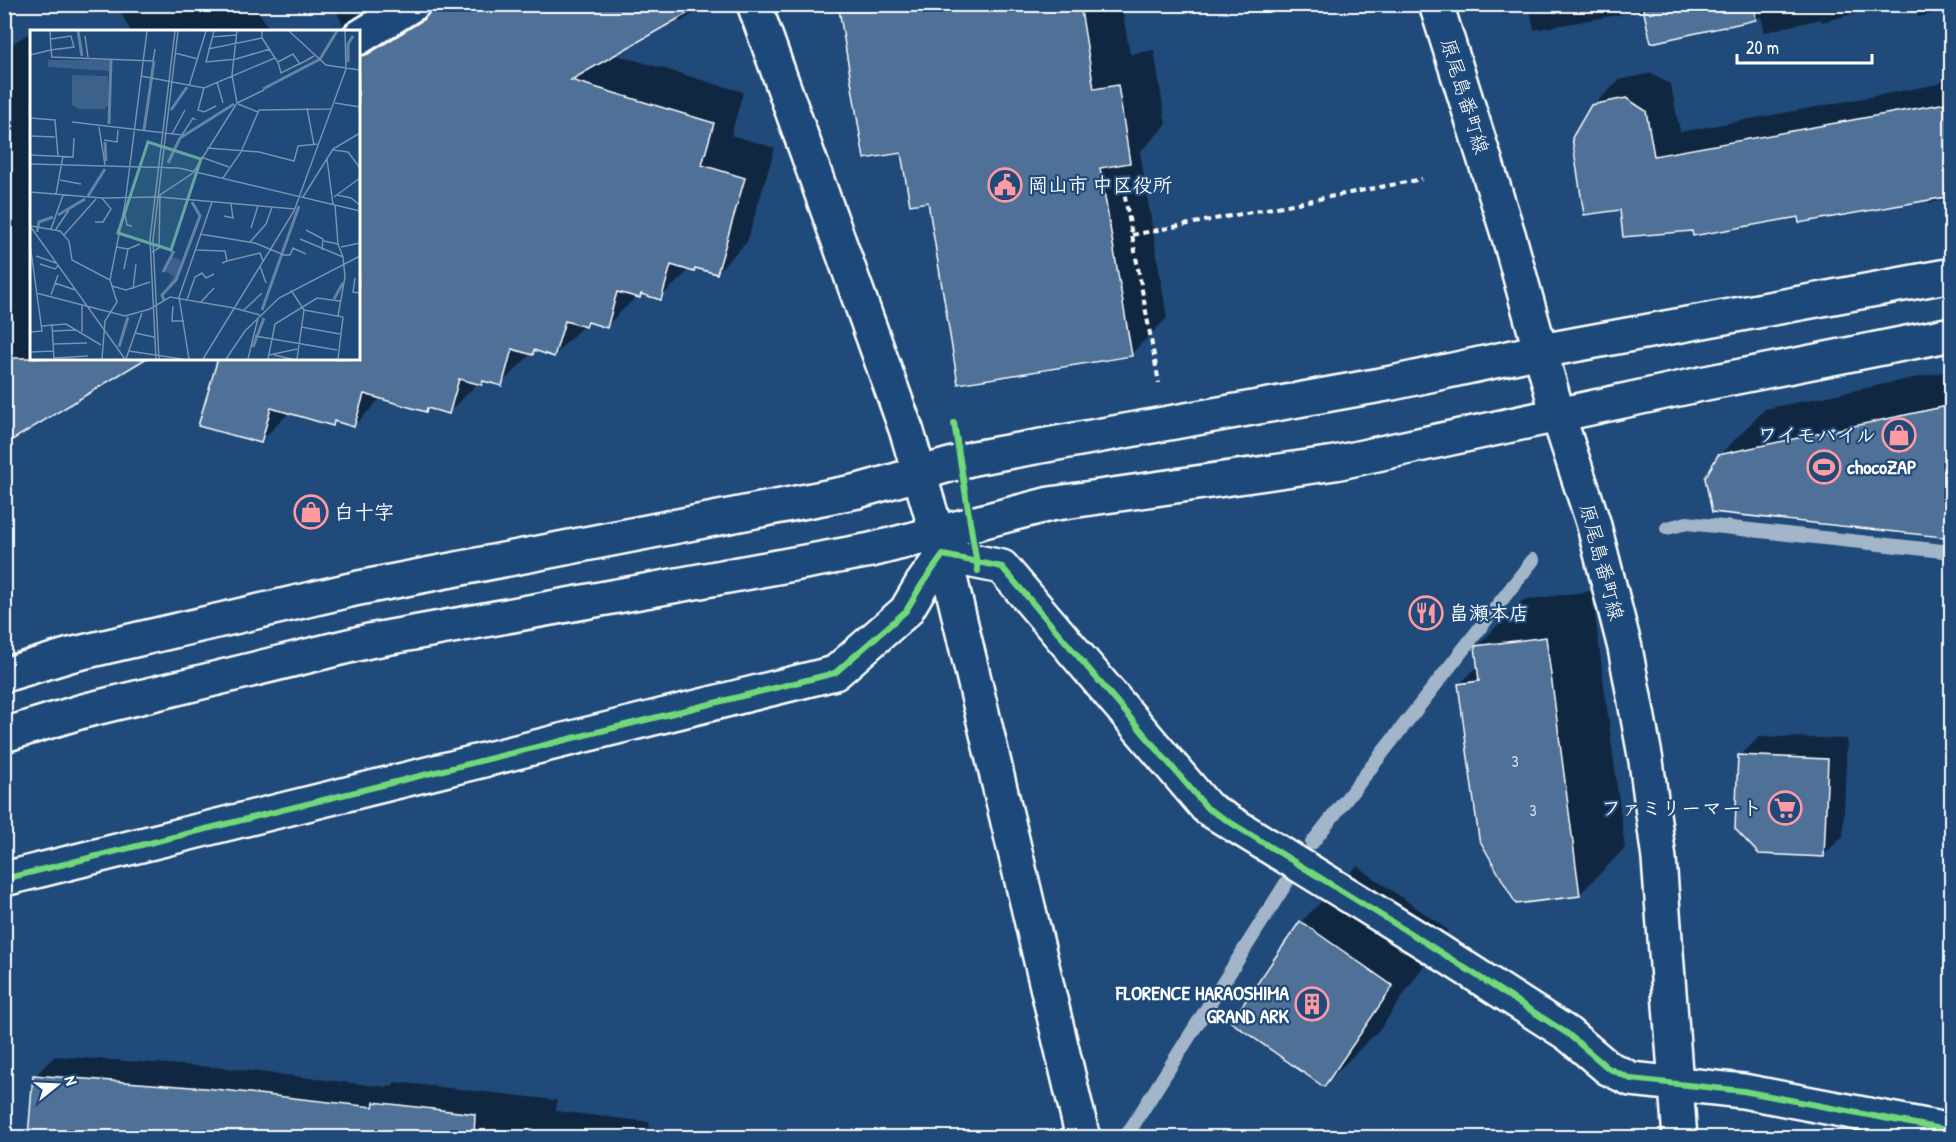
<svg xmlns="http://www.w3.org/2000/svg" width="1956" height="1142" viewBox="0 0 1956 1142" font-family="'Patrick Hand','Klee One',sans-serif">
<rect width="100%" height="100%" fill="#1f4a7a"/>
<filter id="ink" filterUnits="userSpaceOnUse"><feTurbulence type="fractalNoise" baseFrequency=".0167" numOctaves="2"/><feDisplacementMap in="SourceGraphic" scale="12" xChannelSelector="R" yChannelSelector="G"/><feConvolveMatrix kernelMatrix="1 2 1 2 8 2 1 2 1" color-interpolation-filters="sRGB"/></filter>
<g filter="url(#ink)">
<path fill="#0007" d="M 126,4 L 261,4 L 257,9 L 271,32 L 131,32 L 120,11 Z
M 333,4 L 374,4 L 343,25 Z
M 431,4 L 709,4 L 680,22 L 677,18 L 614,54 L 743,92 L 731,135 L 775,148 L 747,242 L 717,272 L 697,267 L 693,270 L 690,269 L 660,298 L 643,293 L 639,297 L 637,296 L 606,326 L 590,322 L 586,326 L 584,325 L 554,355 L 536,349 L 501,384 L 485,380 L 481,384 L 478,383 L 448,413 L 430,407 L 426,411 L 382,397 L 354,426 L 336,420 L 332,424 L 290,412 L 261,441 L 219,358 L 358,358 L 358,57 L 391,27 L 400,24 Z
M 846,4 L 1121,4 L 1130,54 L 1154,50 L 1166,125 L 1140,152 L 1167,318 L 1131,354 L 929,200 L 902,151 L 841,10 Z
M 1529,4 L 1910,4 L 1884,11 L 1883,6 L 1822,22 L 1821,19 L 1765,32 L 1761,17 L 1652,41 L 1645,10 L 1534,30 Z
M 1914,4 L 1952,4 L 1952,9 L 1918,17 Z
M 32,32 L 32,358 L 4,443 L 4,48 Z
M 1652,73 L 1671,85 L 1680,132 L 1939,84 L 1952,73 L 1952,198 L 1929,203 L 1928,198 L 1799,215 L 1621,208 L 1593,106 L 1619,80 Z
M 1952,370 L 1952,536 L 1719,456 L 1765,409 Z
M 1592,591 L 1625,848 L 1579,895 L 1460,684 L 1479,665 L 1477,646 L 1523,600 Z
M 1760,736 L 1847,739 L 1843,836 L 1823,856 L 1740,756 Z
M 1357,866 L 1448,930 L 1381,1028 L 1324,1085 L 1301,922 Z
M 55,1056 L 226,1068 L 386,1087 L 392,1086 L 395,1082 L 557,1100 L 556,1111 L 650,1122 L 649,1128 L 654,1128 L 653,1138 L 30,1138 L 35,1076 Z"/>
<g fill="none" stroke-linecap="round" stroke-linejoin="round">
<path stroke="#a3b5c8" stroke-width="14" d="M 1667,528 L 1687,523 L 1952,552
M 1312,843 L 1533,560
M 1125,1138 L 1290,877"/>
</g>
<path fill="#507197" stroke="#fff" stroke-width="1.5" d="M 432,4 L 704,4 L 571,80 L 714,123 L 702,165 L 745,178 L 717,274 L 695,268 L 694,272 L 671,265 L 661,300 L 641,294 L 640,298 L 617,292 L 607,328 L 588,322 L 586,327 L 565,321 L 554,357 L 534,350 L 533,355 L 512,349 L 502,386 L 483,381 L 482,385 L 459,379 L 449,414 L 427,408 L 426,412 L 364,394 L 354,427 L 334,421 L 333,426 L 271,408 L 261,443 L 198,426 L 218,358 L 358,358 L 358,57 L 368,54 L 423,20 L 429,13 Z
M 867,4 L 1080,4 L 1094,89 L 1118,85 L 1130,163 L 1100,168 L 1132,356 L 958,384 L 928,202 L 910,205 L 901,153 L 864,159 L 839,9 Z
M 1642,4 L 1754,4 L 1756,20 L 1651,43 Z
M 1626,98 L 1646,111 L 1654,156 L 1952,102 L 1952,196 L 1799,223 L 1798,217 L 1693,236 L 1692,231 L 1623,237 L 1620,210 L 1584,215 L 1572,138 L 1591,105 Z
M 4,358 L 147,358 L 4,445 Z
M 1952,405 L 1952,538 L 1712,512 L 1705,478 L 1718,455 Z
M 1546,637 L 1580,896 L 1516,904 L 1479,839 L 1458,684 L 1479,681 L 1475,646 Z
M 1738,755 L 1828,759 L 1824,857 L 1759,854 L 1735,829 Z
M 1300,921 L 1393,986 L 1324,1087 L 1231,1022 Z
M 33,1075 L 205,1088 L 373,1107 L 374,1102 L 475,1114 L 474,1137 L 28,1137 Z"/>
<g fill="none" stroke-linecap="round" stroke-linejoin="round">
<g stroke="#fff" stroke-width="38">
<path id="minor" d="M 754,4 L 907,432 L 950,578 L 1083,1138
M 358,38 L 413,4
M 4,675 L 70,655 L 359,588 L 858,491 L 974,458 L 1392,383 L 1541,351 L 1952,275
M 4,735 L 83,711 L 369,641 L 871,550 L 1050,504 L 1335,463 L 1706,383 L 1952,334
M 4,879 L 835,673 L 906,611 L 922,584 L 943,555 L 1002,567 L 1207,808 L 1426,943 L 1568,1034 L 1608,1068 L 1631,1079 L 1743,1091 L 1952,1131"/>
</g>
<g stroke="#fff" stroke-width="38">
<path id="major" d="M 1436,4 L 1509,237 L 1558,415 L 1593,522 L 1625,648 L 1646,761 L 1659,859 L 1680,1138"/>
</g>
<path stroke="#fff" stroke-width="4" stroke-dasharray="6 4.5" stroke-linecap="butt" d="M 1121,175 L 1159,383
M 1132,235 L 1422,179"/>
<use href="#minor" stroke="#1f4a7a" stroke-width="33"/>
<use href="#major" stroke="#1f4a7a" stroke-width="33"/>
<g stroke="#1f4a7a" stroke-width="10">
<path id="cycleway" d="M 954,423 L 978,571
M 4,879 L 835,673 L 906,611 L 922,584 L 943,555 L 1002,567 L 1207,808 L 1426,943 L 1568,1034 L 1608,1068 L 1631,1079 L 1743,1091 L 1952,1131"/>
</g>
<use href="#cycleway" stroke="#71d979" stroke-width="6"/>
</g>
</g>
<defs>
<g id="civic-ring" transform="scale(1.725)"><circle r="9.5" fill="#1f4a7a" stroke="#ff9aa2" stroke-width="1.5"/><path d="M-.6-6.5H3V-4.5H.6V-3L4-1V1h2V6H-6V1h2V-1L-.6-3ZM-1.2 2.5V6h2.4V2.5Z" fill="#ff9aa2"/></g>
<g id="shop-ring" transform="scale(1.725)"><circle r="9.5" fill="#1f4a7a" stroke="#ff9aa2" stroke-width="1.5"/><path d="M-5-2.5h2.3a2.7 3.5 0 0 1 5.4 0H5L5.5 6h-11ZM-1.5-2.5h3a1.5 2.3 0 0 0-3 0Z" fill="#ff9aa2"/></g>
<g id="stadium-ring" transform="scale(1.725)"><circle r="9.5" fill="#1f4a7a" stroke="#ff9aa2" stroke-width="1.5"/><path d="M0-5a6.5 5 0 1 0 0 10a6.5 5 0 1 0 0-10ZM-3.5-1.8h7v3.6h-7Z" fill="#ff9aa2"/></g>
<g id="restaurant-ring" transform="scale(1.725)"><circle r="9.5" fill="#1f4a7a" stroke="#ff9aa2" stroke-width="1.5"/><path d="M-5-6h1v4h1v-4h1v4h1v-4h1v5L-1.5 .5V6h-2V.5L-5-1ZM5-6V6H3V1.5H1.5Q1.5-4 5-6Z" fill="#ff9aa2"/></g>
<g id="supermarket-ring" transform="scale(1.725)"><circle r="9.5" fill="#1f4a7a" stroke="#ff9aa2" stroke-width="1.5"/><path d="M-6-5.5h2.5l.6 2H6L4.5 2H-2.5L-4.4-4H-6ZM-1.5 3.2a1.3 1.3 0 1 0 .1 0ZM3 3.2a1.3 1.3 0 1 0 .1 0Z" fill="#ff9aa2"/></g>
<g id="building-ring" transform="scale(1.725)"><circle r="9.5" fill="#1f4a7a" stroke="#ff9aa2" stroke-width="1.5"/><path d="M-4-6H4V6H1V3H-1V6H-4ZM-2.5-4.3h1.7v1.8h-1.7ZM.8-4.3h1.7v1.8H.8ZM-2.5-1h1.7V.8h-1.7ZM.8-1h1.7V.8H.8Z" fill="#ff9aa2"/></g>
</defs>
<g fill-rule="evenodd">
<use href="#civic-ring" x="1005" y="185"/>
<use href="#shop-ring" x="1899" y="435"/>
<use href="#stadium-ring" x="1824" y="467"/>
<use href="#shop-ring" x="311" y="512"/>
<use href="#restaurant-ring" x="1426" y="613"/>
<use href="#supermarket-ring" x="1785" y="808"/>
<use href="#building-ring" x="1312" y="1004"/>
</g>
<g text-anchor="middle" stroke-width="4.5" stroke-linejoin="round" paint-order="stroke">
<g font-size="16" fill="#d3dce5">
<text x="1515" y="767">3</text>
<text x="1533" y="816">3</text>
</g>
<g font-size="20" fill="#fff" stroke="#1f4a7a">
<text transform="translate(1465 96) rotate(73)" y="7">原尾島番町線</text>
<text transform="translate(1602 562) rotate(75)" y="7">原尾島番町線</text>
</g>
<g font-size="20" font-weight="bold" fill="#fff" stroke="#1f4a7a" text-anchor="start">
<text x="1028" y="192">岡山市 中区役所</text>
<text x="1876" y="442" text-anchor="end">ワイモバイル</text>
<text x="1847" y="474">chocoZAP</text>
<text x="334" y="519">白十字</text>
<text x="1449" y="620">畠瀬本店</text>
<text x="1762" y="815" text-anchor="end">ファミリーマート</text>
<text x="1289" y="1000" text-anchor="end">FLORENCE HARAOSHIMA<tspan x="1289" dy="23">GRAND ARK</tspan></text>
</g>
</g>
<g transform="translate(30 30)">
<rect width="330" height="330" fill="#1f4a7a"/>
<path d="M 18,30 L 79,30 L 80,41 L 18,37 ZM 42,45 L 78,46 L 79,75 L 74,79 L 49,79 L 42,75 ZM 142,227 L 151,230 L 146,250 L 132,265 L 144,246 L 134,241 Z" fill="#3c618b"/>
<path fill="none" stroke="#6583a4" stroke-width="3" d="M 48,1 L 52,26M 318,32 L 318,14 L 323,6M 233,59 L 290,29 L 307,1M 141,80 L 157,57M 79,94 L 81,30M 114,100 L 124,31M 75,112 L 76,131M 138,133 L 150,108 L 204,74M 58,166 L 75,139M 28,185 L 55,169M 7,202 L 9,192 L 23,187M 133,242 L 144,221M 304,269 L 313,253M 134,270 L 132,265 L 146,250 L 170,186 L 162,172M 232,280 L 269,176M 89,317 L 98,287M 223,317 L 234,288"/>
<path fill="none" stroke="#7992af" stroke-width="1.5" d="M 20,1 L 21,20 L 44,17 L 41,6 L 21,9M 184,1 L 176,32 L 206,29 L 240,19M 259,1 L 296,35 L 330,40M 55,6 L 58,27M 182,7 L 206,5M 178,19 L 232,8M 145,23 L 168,29M 0,25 L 21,20 L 22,27 L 123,31 L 125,19M 245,28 L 248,32 L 263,24 L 270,34 L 284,26M 248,32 L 251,43 L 269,34M 111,46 L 174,58 L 245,28 L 232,8 L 232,1M 187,52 L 193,73M 159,56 L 176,1M 174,58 L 168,80 L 174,82 L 186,76M 207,73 L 234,60M 305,73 L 330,77M 208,74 L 228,82M 277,78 L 284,115M 0,88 L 25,90 L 28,126M 42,92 L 152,105 L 163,88 L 166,90M 69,97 L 75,135M 142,104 L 155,80M 0,106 L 25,107M 74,110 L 87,112 L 88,100M 177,118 L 229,122 L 264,131 L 268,116 L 289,114M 303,120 L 318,122 L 330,138M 0,125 L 43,127 L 44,108M 171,127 L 199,137M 297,129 L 303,175M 0,134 L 149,138 L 330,181M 193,148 L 211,122 L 229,80 L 302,79M 30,150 L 51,154M 0,162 L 72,168 L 129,167 L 265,179M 26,164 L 33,126M 307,165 L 321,168 L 330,175M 273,167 L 303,119 L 330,103M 304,167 L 330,148M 305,175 L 308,214M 94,180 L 97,195 L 102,196M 194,186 L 203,188 L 201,174M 65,192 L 73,192 L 81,179 L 72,168M 0,196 L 95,329M 1,196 L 30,201 L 39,211 L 42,230 L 80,250M 221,198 L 228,176M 21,199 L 33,165M 26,199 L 39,180M 276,200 L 293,209 L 292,220M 170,204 L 225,213 L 254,225 L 260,225 L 263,218 L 276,224M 34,205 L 66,169M 270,209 L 313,227 L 315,247 L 308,286M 294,211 L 308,214 L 313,227M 220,212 L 236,194 L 242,177M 0,214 L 12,301 L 0,302M 86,217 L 98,219 L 110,214M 311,217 L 330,213M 166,220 L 195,221 L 197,231 L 192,233M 122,222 L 129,218 L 130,165 L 163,143 L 207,73 L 202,45 L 207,1M 6,226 L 26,233M 197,231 L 230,223 L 233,231M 10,234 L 25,239 L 28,236M 230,236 L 236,253M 94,239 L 98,219M 325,248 L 323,262 L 330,263M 25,253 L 45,260M 82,256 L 96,260 L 120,252M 103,259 L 106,234M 261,260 L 274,280 L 267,329M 6,263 L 95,286 L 120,279 L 140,267 L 204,278M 21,265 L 28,245M 157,270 L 165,247 L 172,243 L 176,248 L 184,244M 171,272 L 184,258M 143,276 L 142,291 L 154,291M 204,278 L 230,285M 214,280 L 232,263M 274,280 L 313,287 L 308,329M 22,294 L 24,329M 12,296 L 36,294 L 71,315M 271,297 L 310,304M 23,301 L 46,300M 52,302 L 52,276M 105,303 L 124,307M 225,306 L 307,320M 24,314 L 57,313M 99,321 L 152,329M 0,322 L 24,321M 239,325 L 267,319M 244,325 L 262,329M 24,328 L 58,326M 72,329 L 75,291 L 87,272 L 80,250 L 95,174 L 117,1M 96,329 L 112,283M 126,329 L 120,209 L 145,1M 129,329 L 123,210 L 148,1M 159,329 L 149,267 L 182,172M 173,329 L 264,181 L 316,39 L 315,1M 196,329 L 215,301 L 249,268 L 330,226M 218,329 L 228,288M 238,329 L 245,294 L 287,268 L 310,271"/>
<path fill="#63a6a1" fill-opacity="0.15" stroke="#63a6a1" stroke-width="3" d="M 118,112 L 171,129 L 141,220 L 88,203 Z"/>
<rect width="330" height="330" fill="none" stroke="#fff" stroke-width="3"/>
</g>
<rect width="1956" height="1142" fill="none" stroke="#1f4a7a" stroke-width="24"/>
<rect x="12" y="12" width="1932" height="1118" fill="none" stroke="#fff" stroke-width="2" filter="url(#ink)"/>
<g transform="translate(57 1085) rotate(72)" stroke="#1f4a7a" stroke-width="4.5" paint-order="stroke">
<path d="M0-4.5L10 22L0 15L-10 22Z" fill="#ffffff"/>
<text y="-9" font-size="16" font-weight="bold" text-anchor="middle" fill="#ffffff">N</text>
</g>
<path d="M1737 54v9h135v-9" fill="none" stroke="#ffffff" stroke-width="3"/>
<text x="1746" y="54" font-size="18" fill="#ffffff" stroke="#1f4a7a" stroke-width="4.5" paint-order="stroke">20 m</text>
</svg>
